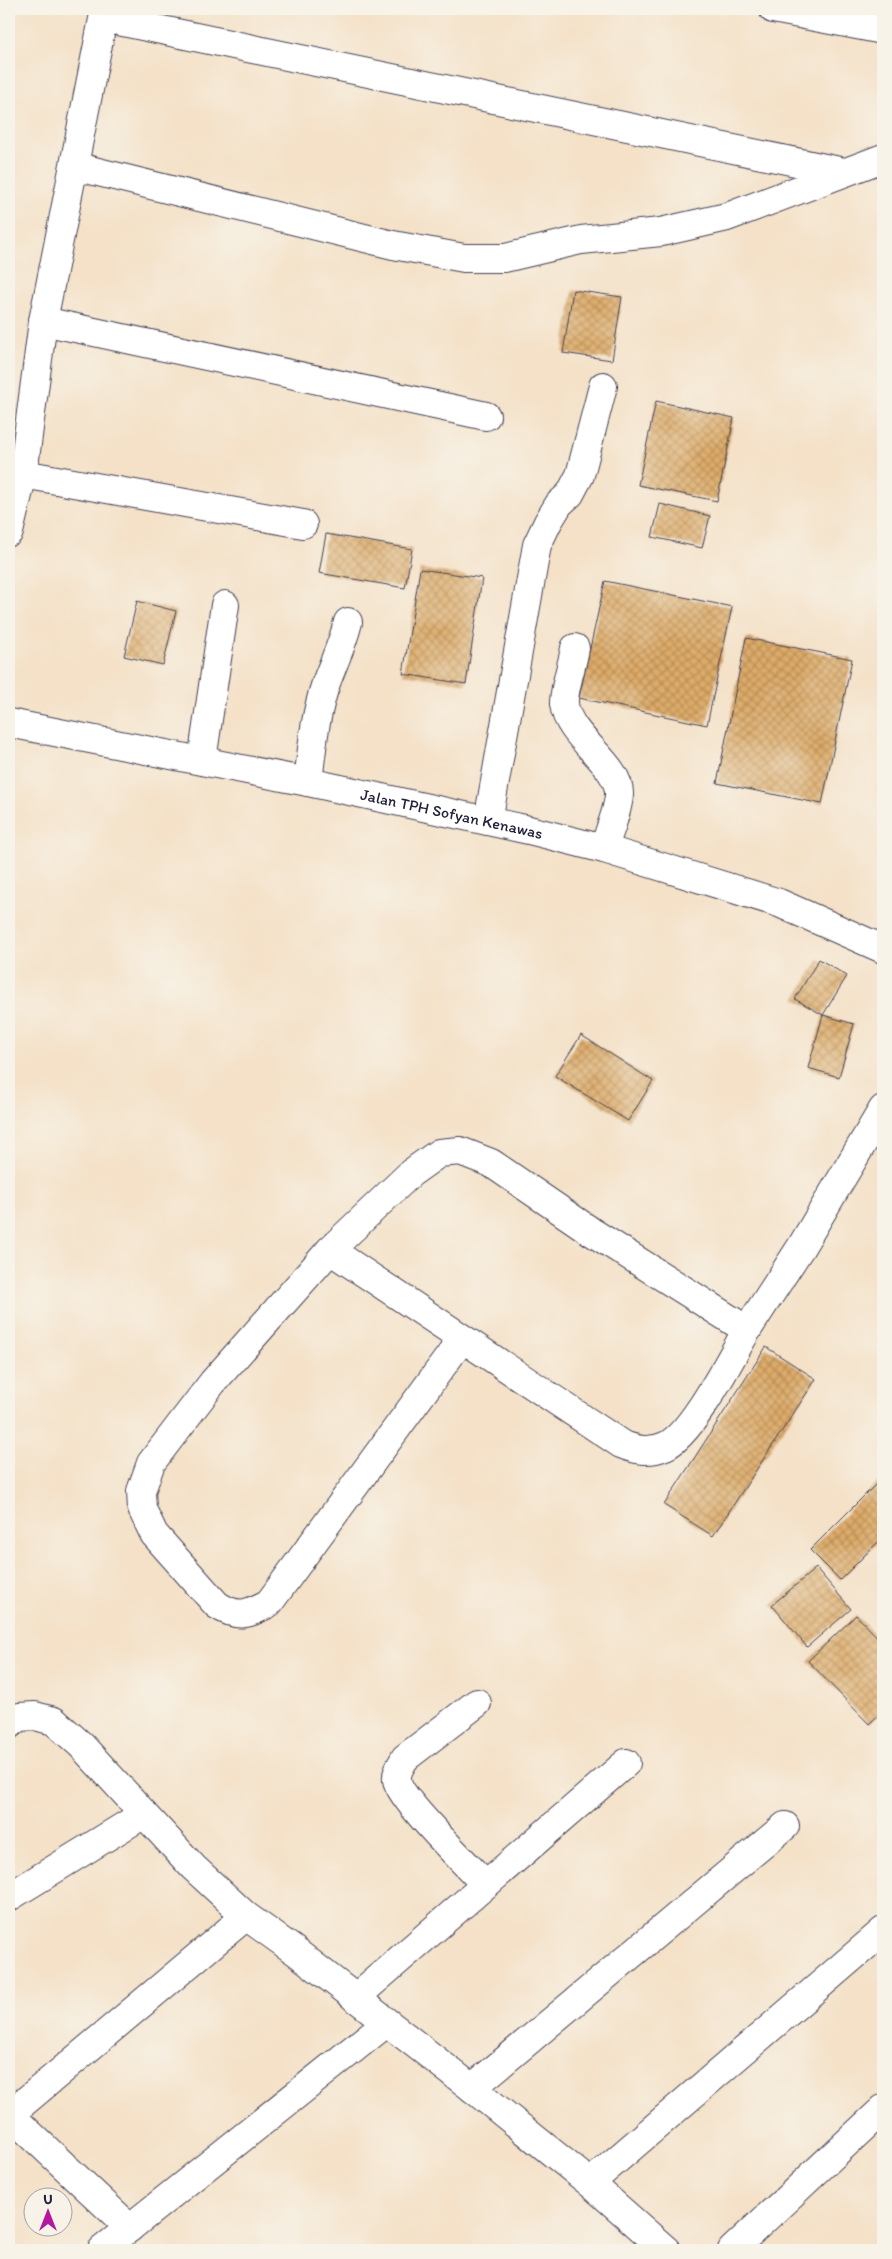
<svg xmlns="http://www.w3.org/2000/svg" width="892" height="2259" viewBox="0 0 892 2259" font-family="Itim,sans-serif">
<defs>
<pattern id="building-cross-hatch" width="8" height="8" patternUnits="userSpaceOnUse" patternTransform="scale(1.25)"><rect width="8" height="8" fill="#deac69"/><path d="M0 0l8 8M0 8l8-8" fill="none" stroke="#b48c58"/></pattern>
</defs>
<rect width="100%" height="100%" fill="#f7f3e8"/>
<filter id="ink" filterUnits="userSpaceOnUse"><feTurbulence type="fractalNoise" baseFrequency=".02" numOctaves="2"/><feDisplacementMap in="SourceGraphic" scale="10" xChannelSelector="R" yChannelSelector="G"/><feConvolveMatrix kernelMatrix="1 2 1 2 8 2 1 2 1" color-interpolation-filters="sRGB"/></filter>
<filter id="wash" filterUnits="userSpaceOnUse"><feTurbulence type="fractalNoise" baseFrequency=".0096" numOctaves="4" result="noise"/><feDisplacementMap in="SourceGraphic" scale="20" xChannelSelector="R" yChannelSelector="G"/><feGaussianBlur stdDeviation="1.12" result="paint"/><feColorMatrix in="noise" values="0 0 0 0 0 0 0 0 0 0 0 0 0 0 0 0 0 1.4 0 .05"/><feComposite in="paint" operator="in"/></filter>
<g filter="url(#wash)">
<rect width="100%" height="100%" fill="#f4e1c8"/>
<g id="blocks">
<path fill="url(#building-cross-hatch)" d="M 573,290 L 622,297 L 612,360 L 563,353 Z
M 656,401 L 734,418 L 717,501 L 638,485 Z
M 660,504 L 710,516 L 702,548 L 652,537 Z
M 326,534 L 412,549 L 405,588 L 319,573 Z
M 420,569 L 482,578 L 466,684 L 403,674 Z
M 605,581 L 732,607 L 707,725 L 579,698 Z
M 137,601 L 176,611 L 163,665 L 124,656 Z
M 746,638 L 852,659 L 822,804 L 717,783 Z
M 819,959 L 847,976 L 823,1015 L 854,1024 L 839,1077 L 808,1068 L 823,1015 L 795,999 Z
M 581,1035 L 653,1081 L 628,1121 L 555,1076 Z
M 766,1347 L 816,1379 L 713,1536 L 664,1505 Z
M 882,1478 L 883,1537 L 840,1580 L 810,1550 Z
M 816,1568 L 851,1609 L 807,1647 L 772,1605 Z
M 856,1615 L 883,1643 L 883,1711 L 869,1724 L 808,1661 Z"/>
</g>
</g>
<g filter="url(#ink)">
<use href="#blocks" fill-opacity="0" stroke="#423f50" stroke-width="1"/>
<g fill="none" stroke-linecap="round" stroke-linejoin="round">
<g stroke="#423f50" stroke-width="30">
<g id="minor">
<path d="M 773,9 L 883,30"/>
<path d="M 104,18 L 844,172"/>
<path d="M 74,166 L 393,245 L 464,258 L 505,258 L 581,240 L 661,232 L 727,217 L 883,158"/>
<path d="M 43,321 L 486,416"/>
<path d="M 23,474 L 303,524"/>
<path d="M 9,532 L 23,474 L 43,321 L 105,9"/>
<path d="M 575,648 C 573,662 563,692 564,704 C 568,738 620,764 619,794 C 619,809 608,833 604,849"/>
<path id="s1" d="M 9,723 L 308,782 L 529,830 L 604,849 L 779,903 L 883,949"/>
<path d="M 202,760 L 225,605"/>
<path d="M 308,782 C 312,748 315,715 326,683 C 334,661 342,646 348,622"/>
<path d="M 488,821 L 537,545 L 548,522 L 559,504 L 570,494 L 580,475 L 603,386"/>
<path d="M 330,1250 L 621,1444 C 636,1450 649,1453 665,1446 C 692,1435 731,1357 747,1330"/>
<path d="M 462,1339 L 269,1603 C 248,1614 239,1619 217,1605 L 154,1534 L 142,1509 L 141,1491 L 151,1463 L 213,1382 L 330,1250 L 411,1173 L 439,1153 L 460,1151 L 491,1163 L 592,1232 L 747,1330 L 801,1247 L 883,1109"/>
<path d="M 477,1703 L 405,1758 C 401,1766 396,1771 397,1780 C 399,1798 469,1867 485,1884"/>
<path d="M 9,1725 L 19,1717 L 35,1716 L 54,1721 L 81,1745 L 193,1867 L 246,1916 L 295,1951 L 472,2088 L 590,2183 L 666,2250"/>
<path d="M 9,1897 L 144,1814"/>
<path d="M 355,1998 L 626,1763"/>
<path d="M 472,2088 L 785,1826"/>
<path d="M 9,2114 L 130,2228"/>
<path d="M 9,2115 L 246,1916"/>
<path d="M 590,2183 L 883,1931"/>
<path d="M 102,2250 L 386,2023"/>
<path d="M 732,2250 L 883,2109"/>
</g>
</g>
<use href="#minor" stroke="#fff" stroke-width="28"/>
</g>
</g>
<g text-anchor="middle" stroke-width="4" stroke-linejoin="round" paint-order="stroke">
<g font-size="16" fill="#22223b" stroke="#f7f3e8">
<text dy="6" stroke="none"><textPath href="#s1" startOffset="452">Jalan TPH Sofyan Kenawas</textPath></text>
</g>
</g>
<rect width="892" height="2259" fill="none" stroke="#f7f3e8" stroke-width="30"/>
<g transform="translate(48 2212)"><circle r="24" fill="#f7f3e8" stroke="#a29fa3"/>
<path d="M0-4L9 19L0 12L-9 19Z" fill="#b5179e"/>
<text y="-8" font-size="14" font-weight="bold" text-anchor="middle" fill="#22223b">U</text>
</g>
</svg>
